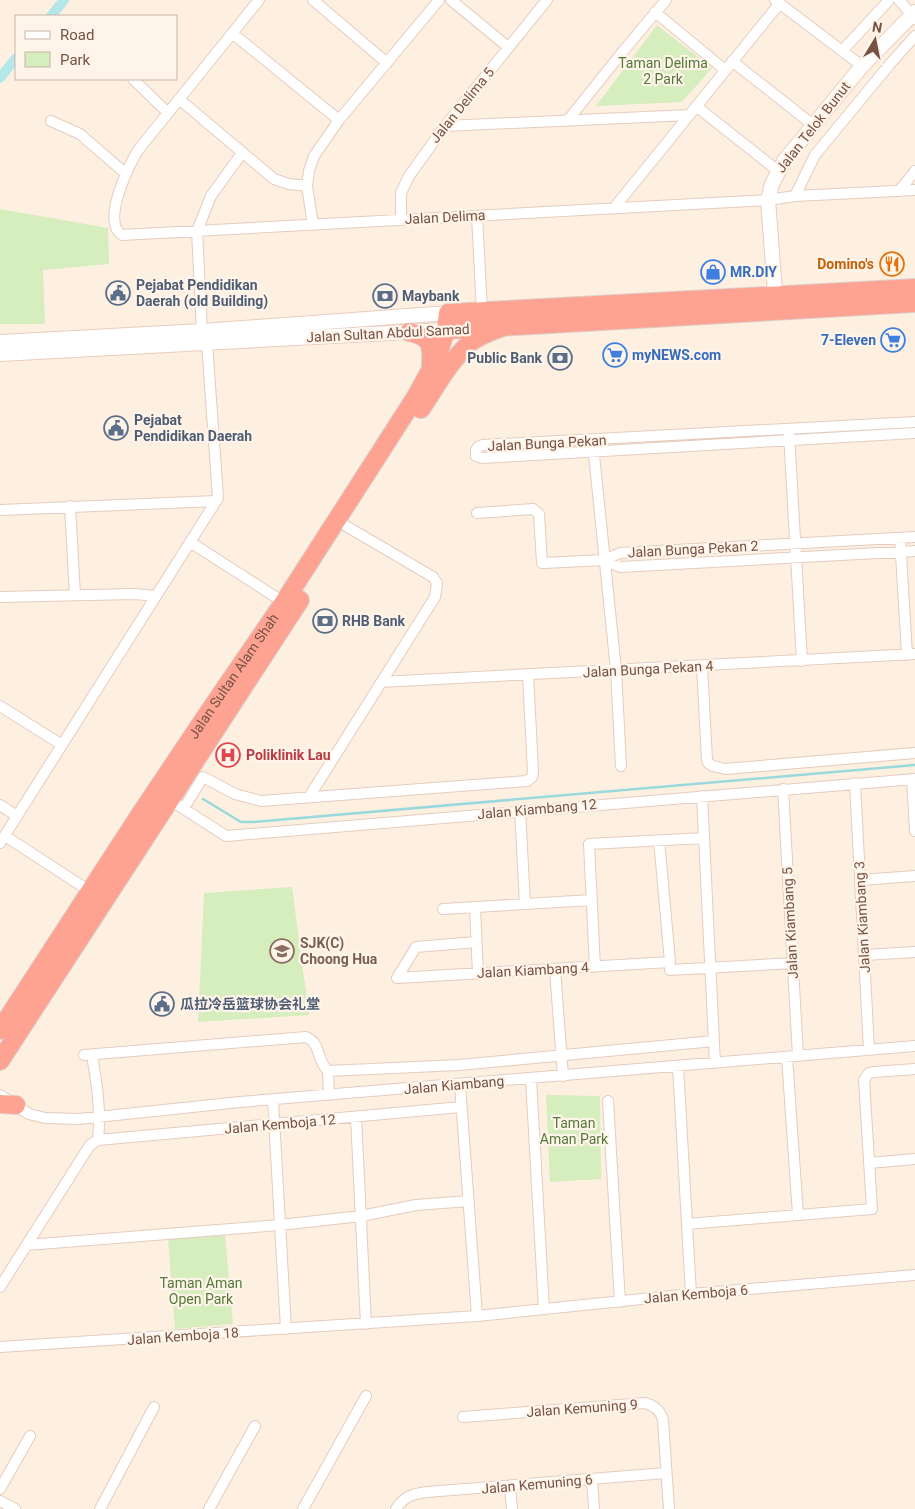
<svg xmlns="http://www.w3.org/2000/svg" width="915" height="1509" viewBox="0 0 915 1509" font-family="Roboto,'Noto Sans SC',sans-serif">
<rect width="100%" height="100%" fill="#fef0e1"/>
<path fill="#d6edbe" d="M 657,25 L 712,68 L 682,102 L 596,106 Z
M 0,209 L 108,228 L 109,264 L 43,270 L 45,324 L 0,324 Z
M 292,887 L 309,1015 L 198,1022 L 204,893 Z
M 546,1095 L 600,1096 L 601,1179 L 550,1182 Z
M 225,1235 L 233,1324 L 175,1329 L 168,1239 Z"/>
<g fill="none" stroke-linecap="round" stroke-linejoin="round">
<path stroke="#99d9dc" stroke-width="2.5" d="M 203,799 L 241,822 L 253,822 L 915,765"/>
<path stroke="#b4e7e9" stroke-width="10" d="M 51,16 L 64,0
M 0,78 L 16,58"/>
<g stroke="#e5ccbe" stroke-width="12">
<path id="street" d="M 259,0 L 139,149 C 129,164 101,222 122,235 L 768,200 L 795,196 L 915,190
M 313,0 L 387,63
M 451,0 L 508,47
M 775,0 L 862,66
M 899,0 L 915,19
M 655,12 L 725,70
M 232,33 L 339,120
M 842,51 L 889,0
M 732,61 L 813,125
M 133,79 L 168,113
M 179,99 L 274,179 L 289,184 L 307,186
M 696,106 L 778,171
M 568,120 L 624,50 L 666,0
M 51,121 L 80,134 L 125,173
M 445,126 L 689,115
M 899,191 L 915,171
M 795,196 L 815,155 L 890,64 L 915,36
M 614,208 L 780,3
M 477,216 L 482,311
M 401,220 L 401,193 L 409,176 L 445,126 L 547,0
M 313,225 L 307,186 L 309,171 L 314,156 L 339,120 L 439,0
M 202,331 L 197,231 L 211,196 L 242,153
M 915,422 L 483,445 L 478,447 L 476,450 L 476,456 L 482,458 L 915,433
M 789,434 L 802,661
M 593,445 L 616,670 L 621,766
M 70,506 L 75,595
M 0,510 L 216,501
M 477,513 L 533,509 L 539,514 L 542,563 L 544,563 L 604,560 L 620,553 L 915,537
M 900,538 L 907,655
M 190,542 L 288,605
M 604,560 L 620,567 L 915,551
M 0,597 L 134,594 L 156,596
M 702,666 L 707,760 L 708,763 L 713,766 L 725,769 L 915,753
M 381,682 L 915,654
M 0,706 L 62,745
M 912,779 L 915,831
M 855,783 L 869,1050
M 783,789 L 798,1056
M 702,796 L 715,1063
M 309,797 L 435,597 L 437,583 L 433,577 L 346,526
M 170,800 L 226,836 L 915,779
M 0,805 L 17,816
M 184,808 L 203,777 L 235,794 L 261,801 L 527,781 L 532,777 L 533,771 L 528,675
M 520,810 L 525,904
M 5,836 L 82,886
M 0,843 L 218,498 L 207,343
M 860,880 L 915,876
M 475,907 L 478,974
M 443,909 L 592,900
M 864,955 L 915,952
M 595,967 L 589,844 L 704,838
M 555,969 L 563,1076
M 670,970 L 793,963
M 397,978 L 670,962 L 659,840
M 397,978 L 416,947 L 476,942
M 84,1055 L 306,1037 C 322,1044 315,1058 328,1071 L 329,1095
M 92,1055 C 97,1085 101,1109 98,1140
M 787,1057 L 798,1215
M 678,1066 L 691,1294
M 328,1071 L 459,1065 L 714,1041
M 531,1079 L 544,1309
M 460,1085 L 477,1316
M 0,1095 L 29,1114 L 45,1118 L 78,1119 L 240,1102 L 915,1046
M 273,1101 L 286,1329
M 608,1101 L 620,1302
M 356,1117 L 366,1324
M 98,1140 L 461,1107
M 869,1163 L 915,1159
M 687,1224 L 872,1209 L 864,1080 L 869,1073 L 874,1072 L 915,1069
M 27,1245 L 280,1225 L 361,1216 L 416,1205 L 469,1201
M 0,1287 L 90,1145 L 98,1140
M 0,1347 L 477,1316 L 691,1294 L 915,1275
M 463,1417 L 645,1403 C 655,1406 660,1410 663,1420 L 669,1509
M 592,1479 L 594,1509
M 510,1487 L 512,1509
M 0,1489 L 30,1436
M 0,1501 L 15,1509
M 100,1509 L 154,1407
M 209,1509 L 255,1426
M 303,1509 L 366,1396
M 396,1509 C 404,1496 412,1494 427,1492 L 666,1473"/>
</g>
<g stroke="#ebccbb" stroke-width="16">
<path id="secondary" d="M 776,305 L 768,200 L 772,184 L 784,161 L 862,66 L 915,12
M 0,342 L 202,331 L 448,313
M 0,354 L 446,330"/>
</g>
<g stroke="#dcd2cf" stroke-width="20">
<g id="highway">
<path d="M 446,330 L 915,303"/>
<path d="M 409,332 C 431,337 432,344 431,365"/>
<path d="M 421,409 C 436,387 450,360 471,342 C 480,335 492,331 503,327"/>
<path id="s1" d="M 0,1030 L 141,813 L 210,710 L 284,602 L 415,398 L 437,358 L 446,330 L 448,313 L 915,288"/>
<path d="M 0,1061 L 300,600"/>
<path d="M 0,1104 L 16,1105"/>
</g>
</g>
<use href="#street" stroke="#fff" stroke-width="10"/>
<use href="#secondary" stroke="#fff" stroke-width="14"/>
<use href="#highway" stroke="#fea392" stroke-width="18"/>
</g>
<defs>
<g id="restaurant-ring" transform="scale(1.25)"><circle r="9.5" fill="#fff4e9" stroke="#e8710a" stroke-width="1.5"/><path d="M-5-6h1v4h1v-4h1v4h1v-4h1v5L-1.5 .5V6h-2V.5L-5-1ZM5-6V6H3V1.5H1.5Q1.5-4 5-6Z" fill="#e8710a"/></g>
<g id="shop-ring" transform="scale(1.25)"><circle r="9.5" fill="#fff4e9" stroke="#3f7fe0" stroke-width="1.5"/><path d="M-5-2.5h2.3a2.7 3.5 0 0 1 5.4 0H5L5.5 6h-11ZM-1.5-2.5h3a1.5 2.3 0 0 0-3 0Z" fill="#3f7fe0"/></g>
<g id="civic-ring" transform="scale(1.25)"><circle r="9.5" fill="#fff4e9" stroke="#5c6f8a" stroke-width="1.5"/><path d="M-.6-6.5H3V-4.5H.6V-3L4-1V1h2V6H-6V1h2V-1L-.6-3ZM-1.2 2.5V6h2.4V2.5Z" fill="#5c6f8a"/></g>
<g id="bank-ring" transform="scale(1.25)"><circle r="9.5" fill="#fff4e9" stroke="#5c6f8a" stroke-width="1.5"/><path d="M-6-4H6V4H-6ZM0-2.3a2.3 2.3 0 1 0 0 4.6a2.3 2.3 0 1 0 0-4.6Z" fill="#5c6f8a"/></g>
<g id="supermarket-ring" transform="scale(1.25)"><circle r="9.5" fill="#fff4e9" stroke="#3f7fe0" stroke-width="1.5"/><path d="M-6-5.5h2.5l.6 2H6L4.5 2H-2.5L-4.4-4H-6ZM-1.5 3.2a1.3 1.3 0 1 0 .1 0ZM3 3.2a1.3 1.3 0 1 0 .1 0Z" fill="#3f7fe0"/></g>
<g id="hospital-ring" transform="scale(1.25)"><circle r="9.5" fill="#fff4e9" stroke="#e0444e" stroke-width="1.5"/><path d="M-5-5h3v3.5h4V-5h3V5h-3V1.5h-4V5h-3Z" fill="#e0444e"/></g>
<g id="school-ring" transform="scale(1.25)"><circle r="9.5" fill="#fff4e9" stroke="#8d6e63" stroke-width="1.5"/><path d="M0-5L7-2L0 1L-7-2ZM-4 1L0 2.5L4 1V4Q0 6-4 4Z" fill="#8d6e63"/></g>
</defs>
<g fill-rule="evenodd">
<use href="#restaurant-ring" x="892" y="264"/>
<use href="#shop-ring" x="713" y="272"/>
<use href="#civic-ring" x="118" y="293"/>
<use href="#bank-ring" x="385" y="296"/>
<use href="#supermarket-ring" x="893" y="340"/>
<use href="#supermarket-ring" x="615" y="355"/>
<use href="#bank-ring" x="560" y="358"/>
<use href="#civic-ring" x="116" y="428"/>
<use href="#bank-ring" x="325" y="621"/>
<use href="#hospital-ring" x="228" y="755"/>
<use href="#school-ring" x="282" y="951"/>
<use href="#civic-ring" x="162" y="1004"/>
</g>
<g text-anchor="middle" stroke-width="4.5" stroke-linejoin="round" paint-order="stroke">
<g font-size="14" fill="#53793a" stroke="#fff4e9">
<text x="663" y="68">Taman Delima<tspan x="663" dy="16">2 Park</tspan></text>
<text x="574" y="1128">Taman<tspan x="574" dy="16">Aman Park</tspan></text>
<text x="201" y="1288">Taman Aman<tspan x="201" dy="16">Open Park</tspan></text>
</g>
<g font-size="14" fill="#775245" stroke="#fff4e9">
<text transform="translate(462 105) rotate(-51)" y="5">Jalan Delima 5</text>
<text transform="translate(813 127) rotate(-52)" y="5">Jalan Telok Bunut</text>
<text transform="translate(445 217) rotate(-3)" y="5">Jalan Delima</text>
<text transform="translate(388 333) rotate(-3)" y="5">Jalan Sultan Abdul Samad</text>
<text transform="translate(547 443) rotate(-3)" y="5">Jalan Bunga Pekan</text>
<text transform="translate(693 549) rotate(-3)" y="5">Jalan Bunga Pekan 2</text>
<text transform="translate(648 669) rotate(-3)" y="5">Jalan Bunga Pekan 4</text>
<text dy="5" stroke="none"><textPath href="#s1" startOffset="424">Jalan Sultan Alam Shah</textPath></text>
<text transform="translate(537 809) rotate(-5)" y="5">Jalan Kiambang 12</text>
<text transform="translate(862 917) rotate(-93)" y="5">Jalan Kiambang 3</text>
<text transform="translate(790 923) rotate(-93)" y="5">Jalan Kiambang 5</text>
<text transform="translate(533 970) rotate(-3)" y="5">Jalan Kiambang 4</text>
<text transform="translate(454 1085) rotate(-5)" y="5">Jalan Kiambang</text>
<text transform="translate(280 1124) rotate(-5)" y="5">Jalan Kemboja 12</text>
<text transform="translate(696 1294) rotate(-5)" y="5">Jalan Kemboja 6</text>
<text transform="translate(183 1336) rotate(-4)" y="5">Jalan Kemboja 18</text>
<text transform="translate(582 1408) rotate(-4)" y="5">Jalan Kemuning 9</text>
<text transform="translate(537 1484) rotate(-5)" y="5">Jalan Kemuning 6</text>
</g>
<g font-size="14" font-weight="bold" fill="#c56008" stroke="#fff4e9" text-anchor="end">
<text x="874" y="269">Domino's</text>
</g>
<g font-size="14" font-weight="bold" fill="#366cbe" stroke="#fff4e9" text-anchor="start">
<text x="730" y="277">MR.DIY</text>
<text x="876" y="345" text-anchor="end">7-Eleven</text>
<text x="632" y="360">myNEWS.com</text>
</g>
<g font-size="14" font-weight="bold" fill="#4e5e75" stroke="#fff4e9" text-anchor="start">
<text x="136" y="290">Pejabat Pendidikan<tspan x="136" dy="16">Daerah (old Building)</tspan></text>
<text x="402" y="301">Maybank</text>
<text x="542" y="363" text-anchor="end">Public Bank</text>
<text x="134" y="425">Pejabat<tspan x="134" dy="16">Pendidikan Daerah</tspan></text>
<text x="342" y="626">RHB Bank</text>
<text x="180" y="1009">瓜拉冷岳篮球协会礼堂</text>
</g>
<g font-size="14" font-weight="bold" fill="#be3a42" stroke="#fff4e9" text-anchor="start">
<text x="246" y="760">Poliklinik Lau</text>
</g>
<g font-size="14" font-weight="bold" fill="#785e54" stroke="#fff4e9" text-anchor="start">
<text x="300" y="948">SJK(C)<tspan x="300" dy="16">Choong Hua</tspan></text>
</g>
</g>
<rect x="15" y="15" width="162" height="65" fill="#fff4e9" stroke="#c9b3a7"/>
<rect x="25" y="31" width="25" height="8" fill="#ffffff" stroke="#c9b3a7"/>
<text x="60" y="40" font-size="15" fill="#775245">Road</text>
<rect x="25" y="52" width="25" height="15" fill="#d6edbe" stroke="#c9b3a7"/>
<text x="60" y="65" font-size="15" fill="#775245">Park</text>
<g transform="translate(875 40) rotate(10)" stroke="#fff4e9" stroke-width="4" paint-order="stroke">
<path d="M0-4L9 19L0 12L-9 19Z" fill="#775245"/>
<text y="-8" font-size="14" font-weight="bold" text-anchor="middle" fill="#775245">N</text>
</g>
</svg>
